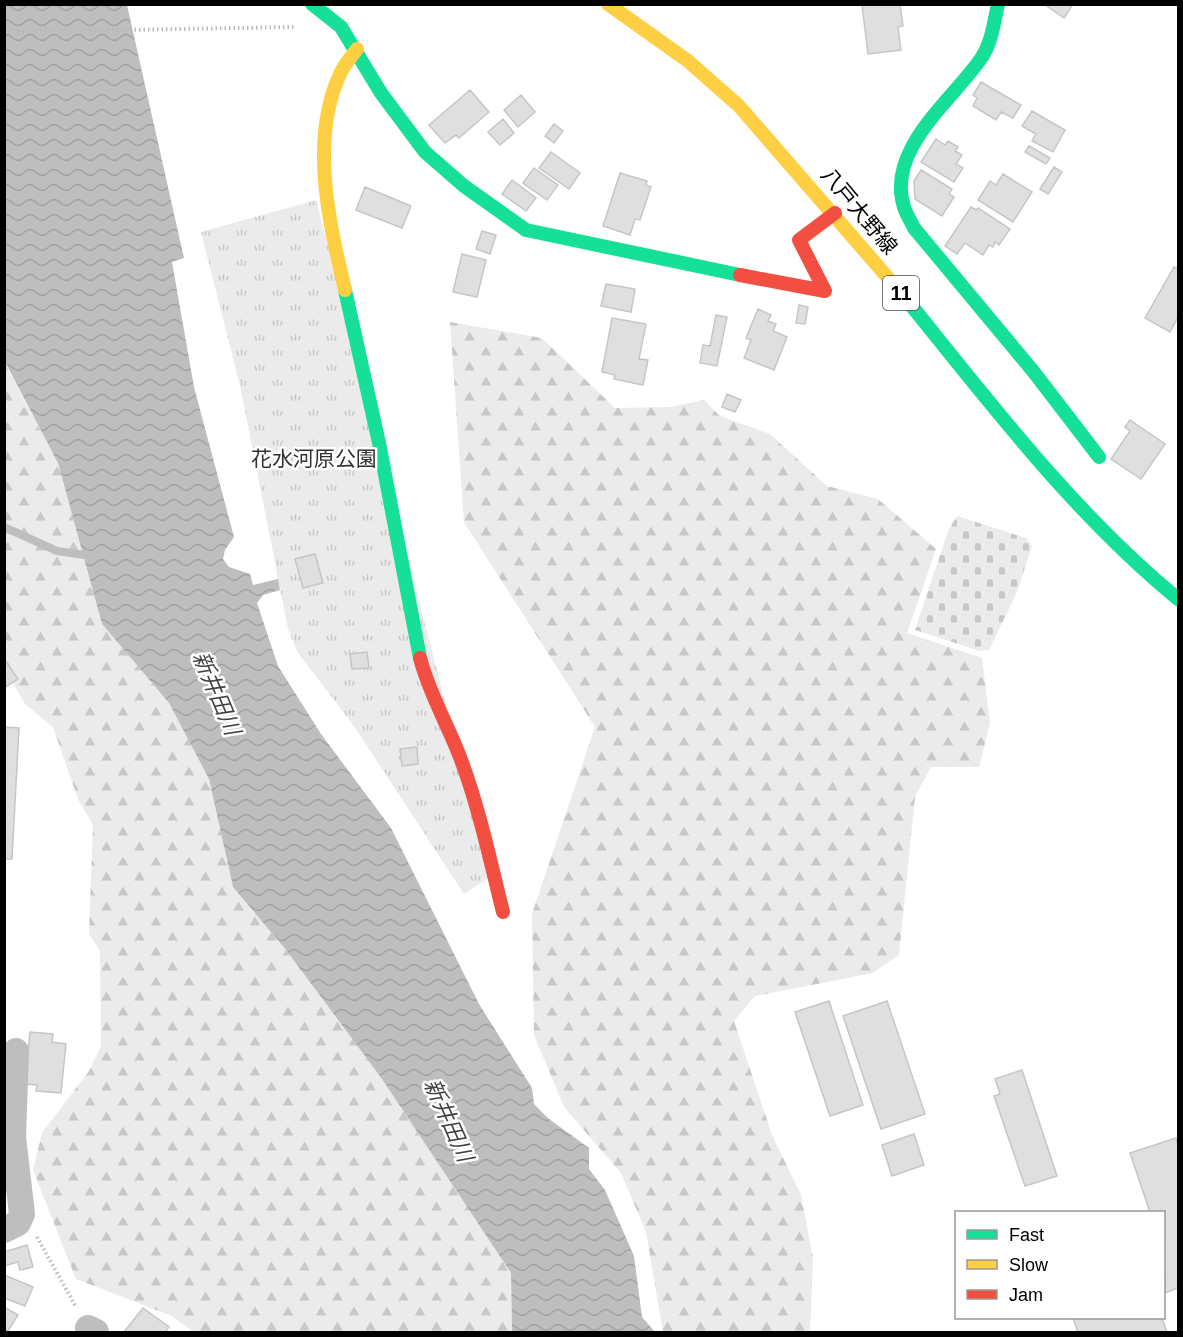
<svg xmlns="http://www.w3.org/2000/svg" width="1183" height="1337" viewBox="0 0 1183 1337" font-family="Arial,'Noto Sans JP',sans-serif">
<defs>
<pattern id="forest-firs" width="22" height="20" patternUnits="userSpaceOnUse" patternTransform="scale(1.5)"><rect width="22" height="20" fill="#ebebeb"/><path d="M5 1l3.5 6h-7zM16 11l3.5 6h-7z" fill="#c8c8c8"/></pattern>
<pattern id="cemetery-stones" width="16" height="16" patternUnits="userSpaceOnUse" patternTransform="scale(1.5)"><rect width="16" height="16" fill="#ebebeb"/><path d="M2 7V4a2 2 0 0 1 4 0v3zM10 15v-3a2 2 0 0 1 4 0v3z" fill="#c8c8c8"/></pattern>
<pattern id="park-tufts" width="24" height="20" patternUnits="userSpaceOnUse" patternTransform="scale(1.5)"><rect width="24" height="20" fill="#ebebeb"/><path d="M3 7l-1-3M5 7V3M7 7l1-3M15 17l-1-3M17 17v-4M19 17l1-3" fill="none" stroke="#c8c8c8"/></pattern>
<pattern id="water-waves" width="16" height="10" patternUnits="userSpaceOnUse" patternTransform="scale(1.5)"><rect width="16" height="10" fill="#bebebe"/><path d="M0 5q4-4 8 0t8 0" fill="none" stroke="#a2a2a2"/></pattern>
</defs>
<rect width="100%" height="100%" fill="#fff"/>
<path fill="url(#forest-firs)" d="M 450,322 L 542,338 L 615,408 L 671,407 L 704,400 L 720,416 L 770,434 L 827,486 L 878,499 L 936,549 L 907,633 L 982,658 L 990,723 L 979,767 L 931,767 L 915,797 L 899,955 L 873,973 L 755,996 L 734,1021 L 772,1135 L 801,1195 L 813,1258 L 810,1332 L 663,1332 L 646,1232 L 621,1173 L 564,1107 L 534,1035 L 532,914 L 595,727 L 464,522 Z
M 4,362 L 58,463 L 102,624 L 169,703 L 209,779 L 233,887 L 286,950 L 382,1079 L 511,1273 L 512,1332 L 193,1332 L 172,1316 L 76,1279 L 33,1170 L 42,1133 L 89,1071 L 101,1046 L 100,951 L 89,934 L 93,825 L 78,799 L 53,727 L 25,704 L 5,670 Z"/>
<path fill="url(#cemetery-stones)" d="M 957,516 L 1026,538 L 1032,546 L 1017,592 L 989,650 L 980,651 L 915,630 L 948,531 Z"/>
<path fill="url(#park-tufts)" d="M 316,200 L 490,877 L 464,894 L 354,726 L 298,653 L 288,629 L 241,390 L 201,232 Z"/>
<path fill="url(#water-waves)" d="M 4,5 L 127,5 L 184,258 L 172,262 L 194,387 L 234,537 L 225,550 L 223,559 L 229,567 L 250,574 L 253,585 L 278,579 L 280,590 L 263,595 L 257,603 L 278,666 L 321,734 L 391,828 L 479,1004 L 532,1088 L 534,1104 L 549,1119 L 589,1148 L 589,1169 L 605,1190 L 634,1256 L 642,1317 L 655,1332 L 512,1332 L 511,1273 L 382,1079 L 286,950 L 233,887 L 209,779 L 169,703 L 102,624 L 58,463 L 5,362 Z"/>
<g fill="none" stroke-linecap="round" stroke-linejoin="round">
<path stroke="#bebebe" stroke-width="8" d="M 4,527 L 57,551 L 91,556"/>
</g>
<path fill="#dfdfdf" stroke="#c6c6c6" stroke-width="1.5" d="M 900,4 L 903,26 L 898,27 L 901,50 L 868,54 L 862,5 Z
M 1044,4 L 1073,4 L 1064,18 Z
M 981,82 L 1021,105 L 1013,118 L 1001,112 L 996,120 L 973,106 L 977,98 L 973,95 Z
M 470,90 L 489,112 L 459,138 L 456,135 L 445,143 L 429,125 Z
M 521,95 L 535,112 L 518,127 L 504,110 Z
M 1032,111 L 1065,130 L 1053,152 L 1032,141 L 1036,134 L 1022,126 Z
M 503,119 L 514,133 L 500,145 L 488,132 Z
M 554,124 L 563,131 L 554,143 L 545,136 Z
M 936,139 L 945,145 L 948,141 L 958,147 L 955,151 L 962,155 L 956,164 L 963,168 L 954,182 L 921,162 Z
M 1029,146 L 1050,158 L 1046,164 L 1025,152 Z
M 551,152 L 580,173 L 569,189 L 539,168 Z
M 1054,167 L 1062,172 L 1048,194 L 1040,189 Z
M 534,168 L 558,185 L 547,200 L 523,183 Z
M 921,170 L 952,189 L 949,194 L 954,197 L 942,216 L 915,199 L 914,181 Z
M 620,173 L 647,181 L 646,185 L 651,187 L 640,220 L 635,219 L 630,235 L 603,226 Z
M 1003,174 L 1032,192 L 1013,222 L 978,200 L 990,181 L 996,185 Z
M 512,180 L 536,198 L 526,211 L 502,194 Z
M 365,187 L 411,206 L 402,228 L 356,210 Z
M 971,207 L 976,210 L 978,208 L 1010,229 L 999,245 L 995,242 L 993,247 L 989,245 L 983,255 L 965,243 L 957,254 L 945,246 Z
M 482,231 L 496,235 L 490,254 L 476,249 Z
M 462,254 L 486,260 L 477,297 L 453,292 Z
M 1174,267 L 1178,269 L 1178,317 L 1170,332 L 1145,318 Z
M 606,284 L 635,289 L 631,312 L 601,306 Z
M 799,305 L 808,307 L 805,324 L 796,323 Z
M 758,309 L 771,315 L 768,321 L 776,324 L 773,331 L 787,337 L 774,370 L 744,358 L 751,340 L 746,338 Z
M 716,315 L 727,317 L 717,366 L 700,363 L 703,345 L 710,346 Z
M 612,318 L 646,324 L 639,359 L 648,360 L 643,385 L 614,379 L 615,375 L 602,372 Z
M 727,394 L 741,400 L 735,412 L 722,407 Z
M 1130,420 L 1165,444 L 1141,479 L 1111,459 L 1130,431 L 1125,427 Z
M 315,554 L 323,583 L 303,588 L 295,559 Z
M 367,652 L 369,668 L 352,669 L 350,654 Z
M 4,659 L 18,679 L 4,688 Z
M 4,727 L 19,728 L 12,859 L 4,859 Z
M 417,747 L 418,764 L 402,766 L 400,749 Z
M 829,1001 L 863,1105 L 830,1116 L 795,1012 Z
M 887,1001 L 925,1114 L 881,1129 L 843,1016 Z
M 30,1032 L 53,1034 L 52,1042 L 66,1044 L 61,1093 L 36,1091 L 37,1085 L 25,1084 Z
M 1022,1070 L 1057,1176 L 1025,1186 L 994,1096 L 1000,1094 L 995,1079 Z
M 914,1134 L 924,1165 L 892,1176 L 882,1145 Z
M 1176,1138 L 1178,1145 L 1178,1288 L 1165,1293 L 1164,1212 L 1150,1212 L 1130,1153 Z
M 27,1245 L 33,1267 L 20,1270 L 18,1262 L 4,1266 L 4,1252 Z
M 4,1275 L 33,1287 L 25,1306 L 4,1298 Z
M 4,1307 L 18,1315 L 8,1331 L 4,1329 Z
M 143,1308 L 169,1327 L 165,1332 L 124,1332 Z
M 1073,1318 L 1162,1318 L 1167,1332 L 1078,1332 Z"/>
<g fill="none" stroke-linecap="round" stroke-linejoin="round">
<path stroke="#b9b9b9" stroke-width="4" stroke-dasharray="1.5 3" stroke-linecap="butt" d="M 4,32 L 295,27
M 37,1237 L 76,1307"/>
<path stroke="#bebebe" stroke-width="26" d="M 4,1230 L 18,1223 L 22,1214 L 13,1137 L 16,1051
M 88,1328 L 96,1332"/>
<path stroke="#16e098" stroke-width="14" d="M 312,4 L 341,27 L 381,93 L 425,152 L 464,186 L 526,230 L 740,275
M 998,4 C 994,22 992,41 982,57 C 955,98 885,149 904,207 C 906,214 911,221 914,228 L 1033,371 L 1099,457
M 345,290 L 379,443 L 420,658
M 902,294 C 988,400 1072,512 1178,599"/>
<path stroke="#ffcf43" stroke-width="14" d="M 608,4 L 688,61 L 739,106 L 902,294
M 345,290 C 329,222 309,138 341,72 C 345,64 352,56 357,49"/>
<path stroke="#f24e42" stroke-width="14" d="M 740,275 L 825,291 L 799,240 L 835,213
M 420,658 C 429,693 447,723 460,757 C 479,807 490,860 503,912"/>
</g>
<g text-anchor="middle" stroke-width="5" stroke-linejoin="round" paint-order="stroke">
<rect fill="#fff" stroke="#4c4c4c" stroke-width="1.5" x="883" y="276" width="36" height="34" rx="4.5"/>
<g font-size="20" font-weight="bold" fill="#000">
<text x="901" y="300">11</text>
</g>
<g font-size="21" fill="#000" stroke="#fff">
<text transform="translate(859 211) rotate(50)" y="7">八戸大野線</text>
</g>
<g font-size="21" fill="#323232" stroke="#fff">
<text x="314" y="466">花水河原公園</text>
</g>
<g font-size="22" font-style="italic" fill="#434343" stroke="#fff">
<text transform="translate(217 693) rotate(67)" y="8">新井田川</text>
<text transform="translate(449 1120) rotate(66)" y="8">新井田川</text>
</g>
</g>
<rect width="1183" height="1337" fill="none" stroke="#000000" stroke-width="12"/>
<rect x="955" y="1211" width="210" height="108" fill="#ffffff" stroke="#999999" stroke-width="1.5"/>
<rect x="967" y="1230" width="30" height="9" fill="#16e098" stroke="#999999" stroke-width="1.5"/>
<text x="1009" y="1241" font-size="18" fill="#000000">Fast</text>
<rect x="967" y="1260" width="30" height="9" fill="#ffcf43" stroke="#999999" stroke-width="1.5"/>
<text x="1009" y="1271" font-size="18" fill="#000000">Slow</text>
<rect x="967" y="1290" width="30" height="9" fill="#f24e42" stroke="#999999" stroke-width="1.5"/>
<text x="1009" y="1301" font-size="18" fill="#000000">Jam</text>
</svg>
